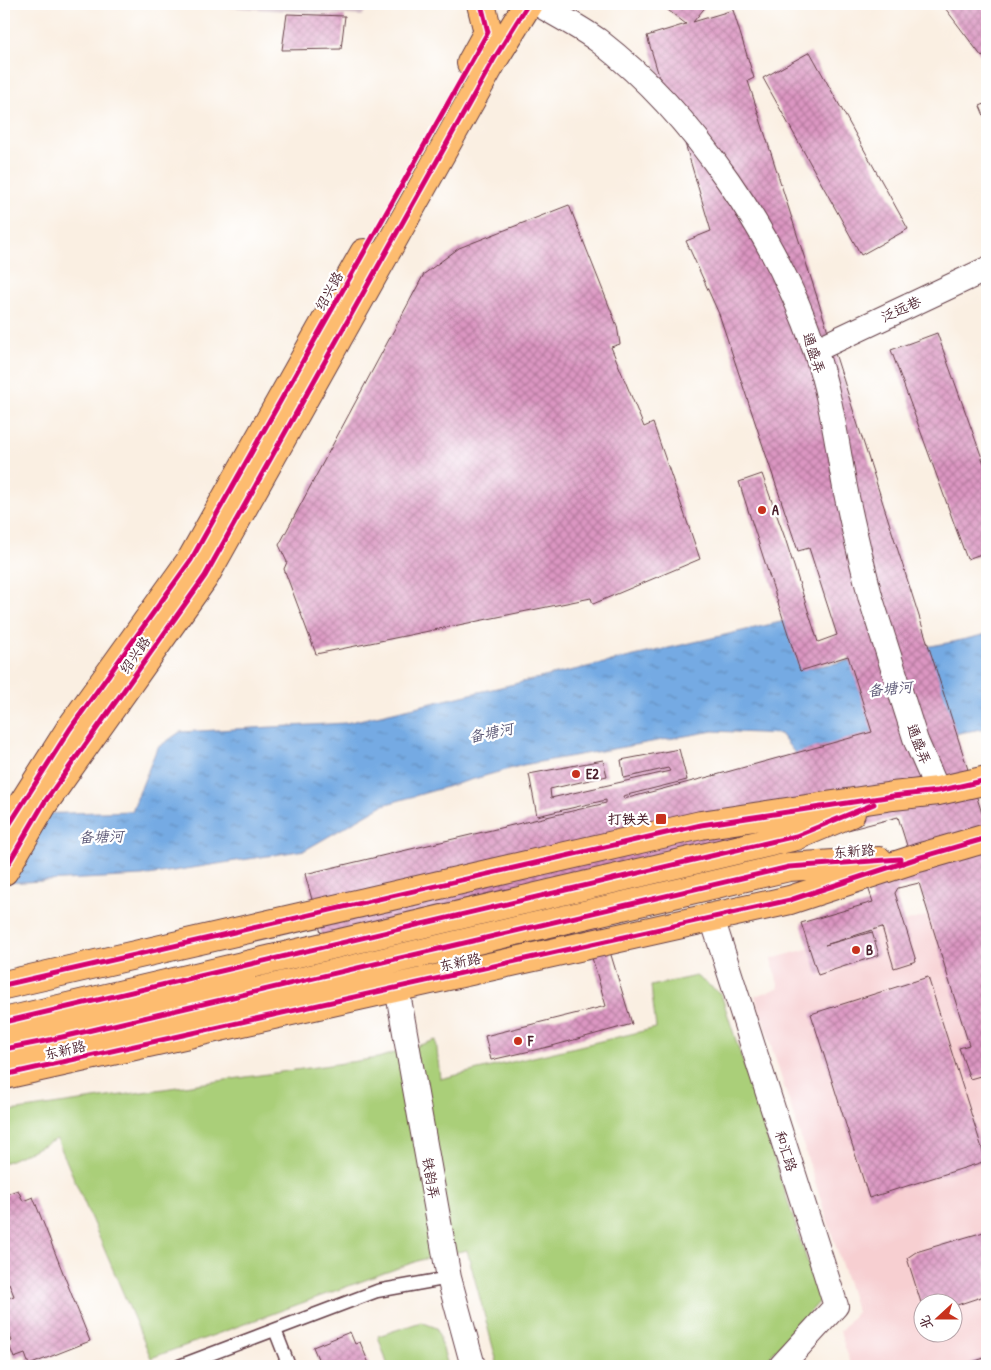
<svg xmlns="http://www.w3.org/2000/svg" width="991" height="1370" viewBox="0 0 991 1370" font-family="'Patrick Hand','LXGW WenKai TC',sans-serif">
<defs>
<pattern id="water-ripples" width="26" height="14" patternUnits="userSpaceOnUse" patternTransform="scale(1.25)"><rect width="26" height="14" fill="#75aae3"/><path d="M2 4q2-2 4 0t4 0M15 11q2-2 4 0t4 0" fill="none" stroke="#628ab8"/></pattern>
<pattern id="building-cross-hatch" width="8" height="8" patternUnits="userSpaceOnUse" patternTransform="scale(1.25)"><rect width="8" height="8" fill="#dc96c2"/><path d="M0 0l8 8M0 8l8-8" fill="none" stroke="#b47a9e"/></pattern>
</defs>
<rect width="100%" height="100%" fill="#fff"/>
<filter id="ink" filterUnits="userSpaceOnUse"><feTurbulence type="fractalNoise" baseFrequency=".02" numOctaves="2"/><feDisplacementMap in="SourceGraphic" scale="10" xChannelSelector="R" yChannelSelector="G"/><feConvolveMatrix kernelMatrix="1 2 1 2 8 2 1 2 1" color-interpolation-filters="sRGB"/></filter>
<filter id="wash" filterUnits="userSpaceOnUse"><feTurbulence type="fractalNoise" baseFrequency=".0096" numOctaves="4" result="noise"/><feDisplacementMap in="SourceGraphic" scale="20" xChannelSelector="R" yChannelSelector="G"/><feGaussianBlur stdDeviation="1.12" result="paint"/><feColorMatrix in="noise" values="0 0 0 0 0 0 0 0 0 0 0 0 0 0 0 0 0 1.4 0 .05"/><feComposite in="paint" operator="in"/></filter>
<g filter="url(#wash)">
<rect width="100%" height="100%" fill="#faefe2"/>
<path fill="#f7cfd1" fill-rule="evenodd" d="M 987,899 L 987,1366 L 851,1366 L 840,1331 L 857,1312 L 755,996 L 779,988 L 771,959 ZM 924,1302 L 954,1302 L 954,1332 L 924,1332 Z"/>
<path fill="#d2bdc6" d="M 178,4 L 370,4 L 362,16 Z"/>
<path fill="#aacf79" stroke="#7a7752" d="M 696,976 L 721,994 L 820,1301 L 762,1366 L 498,1366 L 467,1250 L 420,1260 L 151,1358 L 57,1139 L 4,1163 L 4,1112 L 378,1058 L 436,1040 L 440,1079 L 656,1028 L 651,986 Z
M 421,1322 L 437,1328 L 448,1366 L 388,1366 L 378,1336 Z"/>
<path fill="url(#water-ripples)" stroke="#606487" d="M 785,621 L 803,669 L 953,642 L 987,634 L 987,728 L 801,761 L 780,734 L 713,731 L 523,765 L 383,805 L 305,850 L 142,876 L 4,883 L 4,815 L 132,811 L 157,748 L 180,732 L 346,723 Z"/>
<g id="blocks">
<path fill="url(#building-cross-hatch)" d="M 660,4 L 708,4 L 693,22 L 733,10 L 754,78 L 748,81 L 987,829 L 987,1074 L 970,1079 L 959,1048 L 969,1045 L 919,883 L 898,888 L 895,893 L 916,961 L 894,968 L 882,927 L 825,945 L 872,932 L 879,955 L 818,975 L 801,923 L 873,902 L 865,878 L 913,865 L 898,817 L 593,896 L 632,1024 L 552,1046 L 491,1060 L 485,1036 L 606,1006 L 575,899 L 329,962 L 305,874 L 606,803 L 606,800 L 537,816 L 529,774 L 603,760 L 607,776 L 550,789 L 551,798 L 670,771 L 668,768 L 624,778 L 621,760 L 679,749 L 687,780 L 623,796 L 624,799 L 716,775 L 872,732 L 848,656 L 800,671 L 739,482 L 762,474 L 785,538 L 818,642 L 837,635 L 809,548 L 798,551 L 719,314 L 686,241 L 711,231 L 674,106 L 668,106 L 647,36 L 686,24 Z
M 942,4 L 987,4 L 987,53 L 982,57 Z
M 287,14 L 345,16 L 341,49 L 282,50 Z
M 810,52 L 908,229 L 861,255 L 763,78 Z
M 987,103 L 987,123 L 980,106 Z
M 569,205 L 617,326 L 620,344 L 611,347 L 644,427 L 653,423 L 700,559 L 593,604 L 591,598 L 316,654 L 284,569 L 287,562 L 279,545 L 424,274 L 459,248 Z
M 937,333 L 987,472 L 987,552 L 967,559 L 891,350 Z
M 928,977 L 986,1161 L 869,1198 L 811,1014 Z
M 18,1190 L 23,1201 L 33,1197 L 90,1341 L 29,1365 L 25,1354 L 14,1358 L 8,1342 L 12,1341 L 4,1320 L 4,1299 L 14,1296 L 9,1283 L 4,1285 L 4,1195 Z
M 987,1231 L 987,1295 L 954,1306 L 954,1302 L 924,1302 L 923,1309 L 907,1258 L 916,1252 Z
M 350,1332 L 355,1344 L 360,1342 L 370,1366 L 321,1366 L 313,1347 Z
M 987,1357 L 987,1366 L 961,1366 Z"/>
</g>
</g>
<g filter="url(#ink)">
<use href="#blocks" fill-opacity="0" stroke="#643e46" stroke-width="1"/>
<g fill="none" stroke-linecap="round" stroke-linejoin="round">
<g stroke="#643e46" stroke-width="15">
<path id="lane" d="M 275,1330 L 289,1366
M 179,1366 L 377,1291 L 449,1278"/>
</g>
<g stroke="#643e46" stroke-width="26">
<path id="street" d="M 538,4 C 558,16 580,27 599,41 C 693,114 777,237 815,350 C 830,393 836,438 844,482 C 851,521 861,558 870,596
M 815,350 L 987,269
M 916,741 L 938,791
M 712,918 L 836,1306 L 781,1366
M 397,988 L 449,1278 L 473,1366"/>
</g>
<g stroke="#643e46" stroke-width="30">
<path id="primary" d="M 471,63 L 488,32 L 481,4
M 4,833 L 70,729 L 191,560 L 364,253
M 4,871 L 44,803 L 205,576 L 494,59 L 528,4
M 4,985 L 701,825 L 893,796 L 938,791 L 987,780
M 4,1022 L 796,836 L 851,813
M 4,1049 L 45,1041 L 789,867 L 879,861
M 4,1075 L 790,900 L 918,858 L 987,838"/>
</g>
<use href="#lane" stroke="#fff" stroke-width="12"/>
<use href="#street" stroke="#fff" stroke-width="24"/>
<use href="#primary" stroke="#fdbc6f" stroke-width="28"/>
<g stroke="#643e46" stroke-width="26" stroke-linecap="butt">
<path id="street-bridge" d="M 870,596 L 916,741"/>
</g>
<use href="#street-bridge" stroke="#fff" stroke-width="24"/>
<g stroke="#fff" stroke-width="8">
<path id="cycleway" d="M 4,833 L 70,729 L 191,560 L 488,32 L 481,4
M 4,871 L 44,803 L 205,576 L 494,59 L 528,4
M 4,985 L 701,825 L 893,796 L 938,791 L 987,780
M 4,1022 L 796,836 L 874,804
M 4,1049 L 45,1041 L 789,867 L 900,859
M 4,1075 L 790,900 L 918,858 L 987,838"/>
</g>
<use href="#cycleway" stroke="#d6006c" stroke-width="5"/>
</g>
</g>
<g fill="#c8321e" stroke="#fff" stroke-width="2">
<circle cx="762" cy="510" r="5"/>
<circle cx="576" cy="774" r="5"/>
<rect x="655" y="813" width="12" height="12" rx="2.5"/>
<circle cx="856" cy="950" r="5"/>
<circle cx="518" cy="1041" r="5"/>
</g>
<g text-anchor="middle" stroke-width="4.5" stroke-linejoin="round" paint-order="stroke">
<g font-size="14" fill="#4a1f2b" stroke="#fff">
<text transform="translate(329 291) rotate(-61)" y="5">绍兴路</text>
<text transform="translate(901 309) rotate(-25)" y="5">泛远巷</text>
<text transform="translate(814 353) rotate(72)" y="5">通盛弄</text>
<text transform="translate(135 655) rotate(-55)" y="5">绍兴路</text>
<text transform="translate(919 744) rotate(69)" y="5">通盛弄</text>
<text transform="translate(854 851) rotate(-4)" y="5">东新路</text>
<text transform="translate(460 962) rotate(-12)" y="5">东新路</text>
<text transform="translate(65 1050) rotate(-13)" y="5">东新路</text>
<text transform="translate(786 1151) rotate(72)" y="5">和汇路</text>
<text transform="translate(431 1178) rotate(80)" y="5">铁韵弄</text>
</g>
<g font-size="14" font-weight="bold" fill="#4a1f2b" stroke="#fff" text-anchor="start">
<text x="772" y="515">A</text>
<text x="586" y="779">E2</text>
<text x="650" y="824" text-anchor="end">打铁关</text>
<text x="866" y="955">B</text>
<text x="528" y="1046">F</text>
</g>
<g font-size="15" font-style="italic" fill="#5b5775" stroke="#fff">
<text transform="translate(890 689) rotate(-6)" y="5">备塘河</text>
<text transform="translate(491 733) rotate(-12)" y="5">备塘河</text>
<text transform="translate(101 837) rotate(-2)" y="5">备塘河</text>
</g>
</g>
<rect width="991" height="1370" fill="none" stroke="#fff" stroke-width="20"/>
<g transform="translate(938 1318) rotate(249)"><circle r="24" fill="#ffffff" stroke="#b7a5aa"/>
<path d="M0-4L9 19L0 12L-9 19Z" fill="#c8321e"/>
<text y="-8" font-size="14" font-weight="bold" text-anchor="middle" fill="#4a1f2b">北</text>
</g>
</svg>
